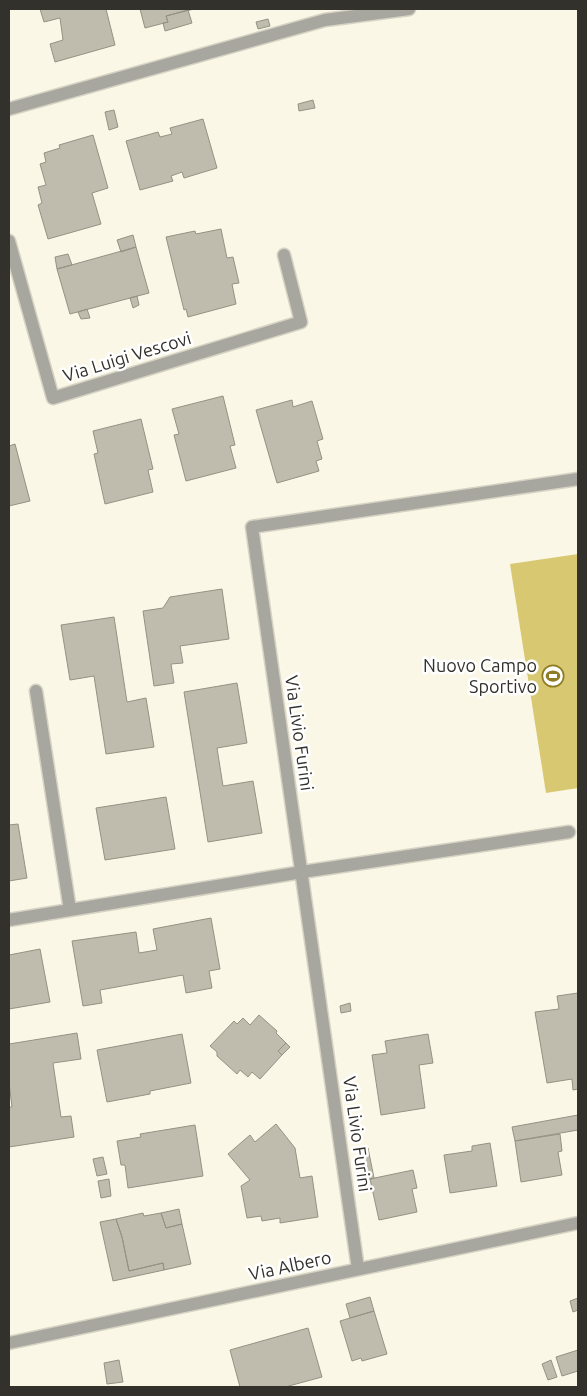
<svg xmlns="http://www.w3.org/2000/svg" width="587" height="1396" viewBox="0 0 587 1396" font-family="Ubuntu,sans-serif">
<rect width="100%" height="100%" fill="#faf7e6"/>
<path fill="#d9c872" d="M 578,554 L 578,788 L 546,793 L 510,564 Z"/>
<path fill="#bfbcad" stroke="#949283" d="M 40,9 L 106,9 L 115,45 L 55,62 L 50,44 L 63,40 L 60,18 L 44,22 Z
M 140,9 L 194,9 L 166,16 L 168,22 L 145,28 Z
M 188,10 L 192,23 L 165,31 L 163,23 L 168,22 L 166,16 Z
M 268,19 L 270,26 L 258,29 L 256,22 Z
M 313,100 L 315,108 L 299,111 L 298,104 Z
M 114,110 L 118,127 L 109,130 L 105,112 Z
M 203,119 L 217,168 L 184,178 L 182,172 L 171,176 L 173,181 L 140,190 L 126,141 L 158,132 L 160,137 L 172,134 L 170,128 Z
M 93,135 L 108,188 L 92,193 L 101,224 L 48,239 L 38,205 L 42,203 L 38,187 L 46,185 L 40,164 L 46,162 L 44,153 L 60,148 L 59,145 Z
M 221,229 L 227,258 L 233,257 L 239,283 L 232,284 L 236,304 L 188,317 L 186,309 L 184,310 L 166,237 L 195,231 L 196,234 Z
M 133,235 L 136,247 L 121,252 L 117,240 Z
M 136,247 L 149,293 L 70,314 L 57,269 Z
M 68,254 L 72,265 L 57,269 L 55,257 Z
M 137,296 L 139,305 L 133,308 L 130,298 Z
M 87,309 L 90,318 L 81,319 L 78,312 Z
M 223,396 L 235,445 L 230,446 L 236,468 L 186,481 L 174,435 L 179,434 L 172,409 Z
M 292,400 L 293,407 L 312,401 L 323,439 L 317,441 L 322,459 L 316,461 L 319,471 L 277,483 L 256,410 Z
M 141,419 L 153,469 L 148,470 L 153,492 L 105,504 L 94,454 L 98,453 L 93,431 Z
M 15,444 L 30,501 L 9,506 L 9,446 Z
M 222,589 L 229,639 L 180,646 L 183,663 L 171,664 L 174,683 L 154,686 L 143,611 L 163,608 L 170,597 Z
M 114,617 L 127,702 L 146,698 L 154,747 L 106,754 L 94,676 L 70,680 L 61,625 Z
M 237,683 L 247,743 L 217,748 L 223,786 L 253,781 L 262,833 L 208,842 L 184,692 Z
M 166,797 L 175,849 L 105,860 L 96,808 Z
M 18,824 L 27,878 L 9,881 L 9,825 Z
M 211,918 L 220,969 L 209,971 L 212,988 L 186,993 L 183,975 L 100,990 L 102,1003 L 83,1006 L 72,941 L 136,932 L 139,953 L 157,950 L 153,929 Z
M 40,949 L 50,1002 L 9,1009 L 9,1014 L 9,955 Z
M 578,993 L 578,1089 L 573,1090 L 572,1079 L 547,1083 L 535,1012 L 559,1009 L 557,996 Z
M 350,1003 L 351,1011 L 341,1013 L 340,1006 Z
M 259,1015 L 277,1031 L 276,1033 L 286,1043 L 278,1051 L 282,1055 L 260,1079 L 252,1072 L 248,1077 L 240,1070 L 237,1074 L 217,1056 L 217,1052 L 210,1046 L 234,1021 L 237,1024 L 243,1018 L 250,1025 Z
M 77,1033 L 81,1059 L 53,1063 L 61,1117 L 71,1116 L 74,1137 L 9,1147 L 9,1107 L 12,1107 L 9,1083 L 9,1044 Z
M 182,1034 L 191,1083 L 150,1091 L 150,1094 L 107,1102 L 97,1050 Z
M 428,1034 L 433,1063 L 419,1065 L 425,1108 L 381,1115 L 372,1055 L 387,1053 L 385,1041 Z
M 286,1043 L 290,1047 L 282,1055 L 278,1051 Z
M 578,1115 L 578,1130 L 515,1141 L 512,1127 Z
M 276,1124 L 295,1148 L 300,1178 L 312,1176 L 318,1217 L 280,1223 L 280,1218 L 262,1221 L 261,1216 L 247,1218 L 241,1186 L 250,1180 L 228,1154 L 250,1135 L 255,1142 Z
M 195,1125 L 203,1176 L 128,1188 L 125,1165 L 121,1165 L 117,1141 L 141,1137 L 140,1134 Z
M 560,1134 L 562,1151 L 558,1152 L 562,1175 L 521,1182 L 515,1141 Z
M 490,1143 L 497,1186 L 450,1193 L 444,1155 L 472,1151 L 472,1146 Z
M 368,1148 L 374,1178 L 367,1180 L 361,1150 Z
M 103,1157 L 107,1174 L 97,1176 L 93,1159 Z
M 413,1170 L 417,1188 L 412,1189 L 417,1212 L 379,1220 L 370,1179 Z
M 109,1179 L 111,1196 L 101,1198 L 98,1181 Z
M 179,1209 L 182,1224 L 166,1228 L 161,1213 Z
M 143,1213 L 144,1216 L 161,1213 L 166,1228 L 182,1224 L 191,1264 L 164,1270 L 163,1263 L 129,1271 L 122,1237 L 116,1219 Z
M 116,1219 L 122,1237 L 129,1271 L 163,1263 L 164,1270 L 113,1281 L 100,1222 Z
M 370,1297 L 374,1311 L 350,1318 L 346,1304 Z
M 578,1298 L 578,1310 L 573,1312 L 570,1301 Z
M 374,1311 L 387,1354 L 362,1361 L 361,1358 L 352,1361 L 340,1321 Z
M 308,1328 L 322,1377 L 285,1387 L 240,1387 L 230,1350 Z
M 578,1350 L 578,1371 L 562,1376 L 556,1357 Z
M 119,1360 L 123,1382 L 107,1384 L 104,1363 Z
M 551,1360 L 557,1377 L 548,1380 L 542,1364 Z"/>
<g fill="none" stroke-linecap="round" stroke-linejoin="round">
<g stroke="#d6d3c4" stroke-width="15">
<path id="minor" d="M 9,109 L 325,20 L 409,9
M 9,241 L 53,398 L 301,322 L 284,255
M 36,691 L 70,910
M 9,920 L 302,872 L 569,832
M 358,1269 L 252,527 L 578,479
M 9,1343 L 578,1223"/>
</g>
<use href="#minor" stroke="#a7a69f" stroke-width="12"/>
</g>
<defs>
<g id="stadium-ring" transform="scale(1.125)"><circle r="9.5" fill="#fff" stroke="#8e7d23" stroke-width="1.5"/><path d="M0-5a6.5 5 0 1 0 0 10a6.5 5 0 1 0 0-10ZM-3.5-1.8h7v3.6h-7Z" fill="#8e7d23"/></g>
</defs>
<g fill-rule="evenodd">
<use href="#stadium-ring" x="553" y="676"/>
</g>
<g text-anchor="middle" stroke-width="5" stroke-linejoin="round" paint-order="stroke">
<g font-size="18" fill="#32312b" stroke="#fff">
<text transform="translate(127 357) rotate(-17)" y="6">Via Luigi Vescovi</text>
<text transform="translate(299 733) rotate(82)" y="6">Via Livio Furini</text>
<text transform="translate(357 1134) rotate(82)" y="6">Via Livio Furini</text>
<text transform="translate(290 1266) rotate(-12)" y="6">Via Albero</text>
</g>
<g font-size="18" fill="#32312b" stroke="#fff" text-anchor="end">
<text x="537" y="672">Nuovo Campo<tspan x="537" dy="21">Sportivo</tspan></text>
</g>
</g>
<rect width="587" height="1396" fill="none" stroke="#32312b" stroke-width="20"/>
</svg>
